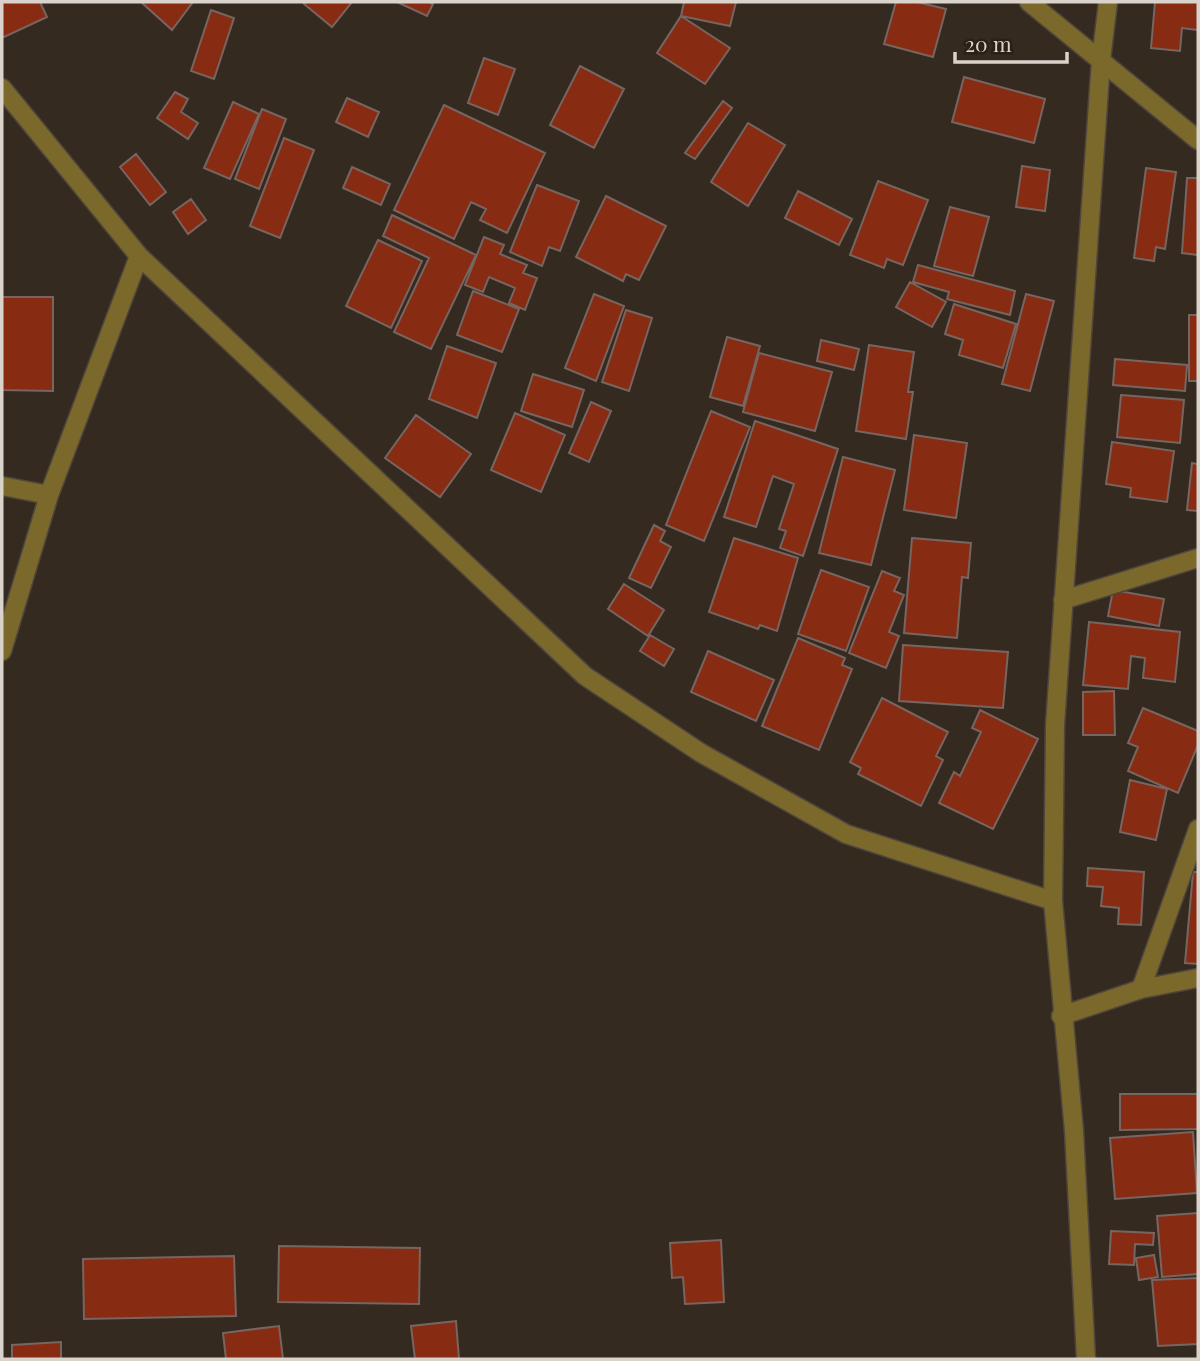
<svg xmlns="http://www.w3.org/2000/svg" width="1200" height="1361" viewBox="0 0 1200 1361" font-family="'Playfair Display',serif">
<rect width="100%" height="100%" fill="#342a20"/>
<path fill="#872c13" stroke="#766560" stroke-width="2" d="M 2,2 L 40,2 L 47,17 L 2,38 Z
M 141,2 L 193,2 L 172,30 Z
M 306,2 L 352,2 L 332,27 L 304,4 Z
M 397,2 L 428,2 L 433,4 L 427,16 Z
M 684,2 L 736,2 L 730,26 L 681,16 Z
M 896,2 L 917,2 L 946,9 L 933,57 L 884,44 Z
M 1155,2 L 1198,2 L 1198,30 L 1182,28 L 1180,51 L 1151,48 Z
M 211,10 L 234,18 L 214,79 L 191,71 Z
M 681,16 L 730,48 L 705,84 L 657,53 Z
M 484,58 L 515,69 L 498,115 L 468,103 Z
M 580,66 L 624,89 L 594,148 L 550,125 Z
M 964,77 L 1045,99 L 1034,143 L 952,122 Z
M 175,92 L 188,99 L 181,112 L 198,123 L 188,139 L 157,118 Z
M 347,98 L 379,112 L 368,137 L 336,122 Z
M 723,101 L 732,108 L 695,159 L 685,153 Z
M 233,102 L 259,114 L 230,179 L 204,168 Z
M 444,105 L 545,153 L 507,233 L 480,220 L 486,209 L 471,202 L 454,239 L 394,210 Z
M 262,109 L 286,119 L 259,189 L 235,179 Z
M 748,123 L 785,145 L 748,206 L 711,182 Z
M 284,138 L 314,150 L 280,238 L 250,226 Z
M 136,154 L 166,192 L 150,205 L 120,167 Z
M 1022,166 L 1050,170 L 1045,211 L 1016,207 Z
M 352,167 L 390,184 L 381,205 L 343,188 Z
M 1146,168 L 1176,172 L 1165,249 L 1156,247 L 1154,261 L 1134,258 Z
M 1187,178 L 1198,178 L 1198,255 L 1182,253 Z
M 878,181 L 928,200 L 903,265 L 887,259 L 884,268 L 850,255 Z
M 537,185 L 579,201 L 560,251 L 549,247 L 542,266 L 510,252 Z
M 798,191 L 852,219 L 839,245 L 785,218 Z
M 606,196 L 666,226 L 639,280 L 626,274 L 623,281 L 576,257 Z
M 191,199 L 206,220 L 188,234 L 173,212 Z
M 950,207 L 989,217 L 973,276 L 934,266 Z
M 392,215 L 476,255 L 431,349 L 394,332 L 429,258 L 383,236 Z
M 484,237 L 504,245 L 500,254 L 527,265 L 523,273 L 537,278 L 525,310 L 509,303 L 515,288 L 489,277 L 483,292 L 465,285 Z
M 378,240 L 422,261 L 391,328 L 346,306 Z
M 918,265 L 1015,291 L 1010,315 L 947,299 L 949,292 L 913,282 Z
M 910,282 L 946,302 L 932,327 L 896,307 Z
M 473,291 L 519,309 L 502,352 L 457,335 Z
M 594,294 L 624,306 L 596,381 L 565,368 Z
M 1026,294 L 1054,301 L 1030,391 L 1002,384 Z
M 2,297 L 53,297 L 53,391 L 2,390 Z
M 954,304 L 1016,324 L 1003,368 L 959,355 L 963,340 L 945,334 Z
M 626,310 L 652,318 L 629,391 L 602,382 Z
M 1189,315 L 1198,315 L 1198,381 L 1189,381 Z
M 727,337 L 760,346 L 743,406 L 710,397 Z
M 821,340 L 859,349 L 854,370 L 817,361 Z
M 869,345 L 914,352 L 908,392 L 913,392 L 906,439 L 856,431 Z
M 447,346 L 496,363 L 477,418 L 429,399 Z
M 759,353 L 832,372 L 815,431 L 743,412 Z
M 1115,359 L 1187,365 L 1185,391 L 1113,385 Z
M 533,374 L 584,390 L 572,427 L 521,411 Z
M 1121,395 L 1184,400 L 1180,443 L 1117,437 Z
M 591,402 L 611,411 L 589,462 L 569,453 Z
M 711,411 L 750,427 L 704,541 L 666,525 Z
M 515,413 L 565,435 L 541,492 L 491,470 Z
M 416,415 L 471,454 L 440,497 L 385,458 Z
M 755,421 L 838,449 L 803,556 L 780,548 L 786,531 L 779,529 L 794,484 L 773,476 L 756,527 L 724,517 Z
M 914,435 L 967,443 L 956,518 L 904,510 Z
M 1112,442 L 1174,451 L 1167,502 L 1130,497 L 1131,488 L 1106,484 Z
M 843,457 L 895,470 L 871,565 L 819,553 Z
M 1192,463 L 1198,464 L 1198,511 L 1187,510 Z
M 654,525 L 665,531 L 660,541 L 671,547 L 651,588 L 629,578 Z
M 734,538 L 798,558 L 777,631 L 760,625 L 758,629 L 709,612 Z
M 912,538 L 971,543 L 968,578 L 962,577 L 957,638 L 904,633 Z
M 821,570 L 869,587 L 846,651 L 798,634 Z
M 882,571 L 900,578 L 894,591 L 904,595 L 889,632 L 899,636 L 886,668 L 849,653 Z
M 624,584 L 664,610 L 648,636 L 608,609 Z
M 1113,590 L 1164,599 L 1159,626 L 1108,616 Z
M 1089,622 L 1180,632 L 1175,682 L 1143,678 L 1145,658 L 1131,656 L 1128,689 L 1083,685 Z
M 650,635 L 674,649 L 664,666 L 640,651 Z
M 798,638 L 845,658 L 842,665 L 852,669 L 819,750 L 762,726 Z
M 903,645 L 1008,652 L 1003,708 L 899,701 Z
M 708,651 L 774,680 L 756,721 L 691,692 Z
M 1114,691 L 1115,735 L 1083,735 L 1083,692 Z
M 882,698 L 948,732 L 936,756 L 943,760 L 921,806 L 858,774 L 861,768 L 850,762 Z
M 1143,708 L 1198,731 L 1198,745 L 1178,793 L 1128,771 L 1138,747 L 1128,743 Z
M 980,710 L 1038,739 L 993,829 L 939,803 L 954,772 L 960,776 L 981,732 L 972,728 Z
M 1130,780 L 1167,789 L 1156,840 L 1120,832 Z
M 1088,868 L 1144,872 L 1141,925 L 1118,924 L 1119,908 L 1101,906 L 1103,887 L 1087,886 Z
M 1193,872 L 1198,872 L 1198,964 L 1185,963 Z
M 1120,1094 L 1198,1094 L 1198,1129 L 1120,1130 Z
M 1193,1132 L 1197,1193 L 1115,1199 L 1110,1138 Z
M 1198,1213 L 1198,1274 L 1162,1277 L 1157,1216 Z
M 1111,1231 L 1154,1233 L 1153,1245 L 1135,1244 L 1134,1265 L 1109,1264 Z
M 721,1240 L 724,1302 L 685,1304 L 683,1277 L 672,1278 L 670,1243 Z
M 279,1246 L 420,1248 L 419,1304 L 278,1302 Z
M 1154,1255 L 1158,1277 L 1139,1280 L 1136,1258 Z
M 234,1256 L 236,1316 L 84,1319 L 83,1259 Z
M 1198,1278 L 1198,1344 L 1158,1346 L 1152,1280 Z
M 456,1321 L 459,1359 L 415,1359 L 411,1326 Z
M 279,1326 L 283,1359 L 226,1359 L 223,1333 Z
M 61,1342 L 61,1359 L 12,1359 L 12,1345 Z"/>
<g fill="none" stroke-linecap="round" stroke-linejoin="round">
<g stroke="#4f453c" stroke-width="21">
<path id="minor" d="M 1029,2 L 1198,140
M 2,88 L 139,256 L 585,676 L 701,753 L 846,834 L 1053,901
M 2,486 L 49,495
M 1063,600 L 1198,558
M 2,651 L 49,495 L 139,256
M 1141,989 L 1198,829
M 1061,1016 L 1141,989 L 1198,978
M 1086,1359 L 1074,1131 L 1053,901 L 1055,725 L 1101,60 L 1108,2"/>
</g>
<use href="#minor" stroke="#7a692a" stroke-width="18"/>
</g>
<rect width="1200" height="1361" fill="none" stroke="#dad3cc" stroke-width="7"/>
<path d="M955 52v10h112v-10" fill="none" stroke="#dad3cc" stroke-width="3.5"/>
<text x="965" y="52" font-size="21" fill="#dad3cc" stroke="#2a2016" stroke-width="5" paint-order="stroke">20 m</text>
</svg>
